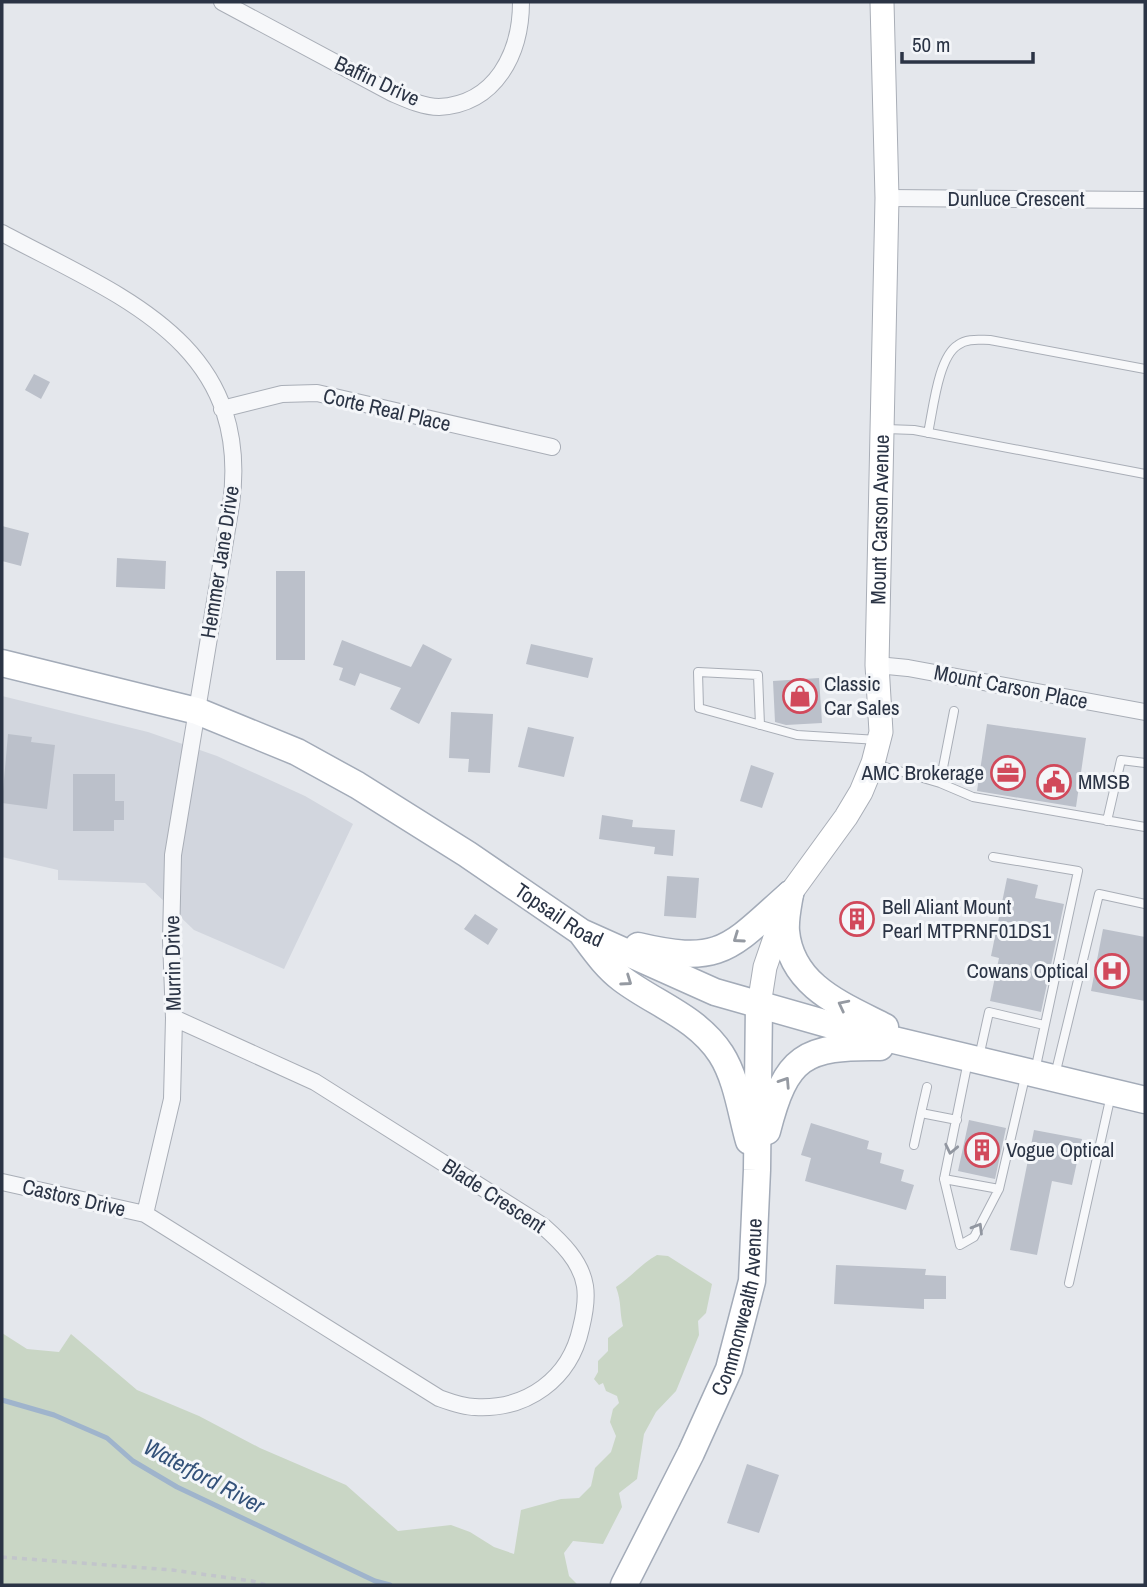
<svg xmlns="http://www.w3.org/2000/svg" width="1147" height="1587" viewBox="0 0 1147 1587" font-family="'Archivo Narrow',sans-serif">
<rect width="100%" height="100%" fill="#e4e7ec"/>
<path fill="#d2d6de" d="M 2,696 L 148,732 L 217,756 L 305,796 L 353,824 L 284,969 L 194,930 L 145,883 L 58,880 L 58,870 L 2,857 Z"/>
<path fill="#c9d6c5" d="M 657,1255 L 668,1256 L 712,1284 L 706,1313 L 698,1321 L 699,1335 L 676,1391 L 656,1412 L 644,1434 L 637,1479 L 619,1493 L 622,1507 L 603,1544 L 573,1541 L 564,1553 L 569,1576 L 578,1585 L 2,1585 L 2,1333 L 27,1349 L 59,1352 L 71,1334 L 137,1390 L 199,1416 L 260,1448 L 346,1485 L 398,1531 L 451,1525 L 470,1532 L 494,1547 L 514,1554 L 521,1510 L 561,1499 L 579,1498 L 591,1486 L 595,1468 L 611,1452 L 616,1436 L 610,1422 L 613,1409 L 619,1403 L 617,1396 L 606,1391 L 603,1383 L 599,1385 L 594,1379 L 598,1372 L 598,1361 L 608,1351 L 608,1338 L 623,1326 C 619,1311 622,1303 616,1287 C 631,1277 641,1264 657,1255 Z"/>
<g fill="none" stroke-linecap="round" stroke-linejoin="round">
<path stroke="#9fb4cc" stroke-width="5" d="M 2,1400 L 54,1415 L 107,1438 L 133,1461 L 177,1487 L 375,1581 L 390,1585"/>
</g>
<path fill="#bbc0ca" d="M 34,374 L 50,382 L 41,399 L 25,390 Z
M 2,526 L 29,533 L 21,566 L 2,561 Z
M 117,558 L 166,561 L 165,589 L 116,587 Z
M 276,571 L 305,571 L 305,660 L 276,660 Z
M 342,640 L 411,667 L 423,644 L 452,659 L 419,724 L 390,709 L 401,688 L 360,673 L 355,686 L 339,680 L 343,668 L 333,665 Z
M 531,644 L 593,658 L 588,678 L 526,664 Z
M 819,678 L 822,723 L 786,725 L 775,722 L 773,681 Z
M 451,712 L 493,714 L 490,773 L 468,772 L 469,759 L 449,758 Z
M 987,724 L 1086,738 L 1076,807 L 977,791 Z
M 528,727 L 574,737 L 564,777 L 518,767 Z
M 8,734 L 32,737 L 31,742 L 55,745 L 47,809 L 2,803 Z
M 751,765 L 774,773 L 762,808 L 740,801 Z
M 73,774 L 115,774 L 115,801 L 124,801 L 124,820 L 114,820 L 114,831 L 73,831 Z
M 602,815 L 633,820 L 632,827 L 675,830 L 673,856 L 654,854 L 655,847 L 599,839 Z
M 667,876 L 699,878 L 696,918 L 664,916 Z
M 1007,878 L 1038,885 L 1035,898 L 1064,904 L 1041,1012 L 990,1001 L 999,958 L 991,956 Z
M 475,914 L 498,929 L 488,945 L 464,929 Z
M 1103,929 L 1145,937 L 1145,1001 L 1091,991 Z
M 969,1120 L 1006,1128 L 995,1179 L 958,1171 Z
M 811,1123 L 869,1141 L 867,1149 L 882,1153 L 880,1163 L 904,1170 L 901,1181 L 914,1185 L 906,1210 L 805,1181 L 811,1158 L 801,1155 Z
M 1034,1130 L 1082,1139 L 1072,1185 L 1052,1181 L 1037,1255 L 1010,1250 Z
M 836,1265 L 926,1269 L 925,1275 L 946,1276 L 946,1299 L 924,1299 L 924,1309 L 834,1304 Z
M 747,1464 L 779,1475 L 759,1533 L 727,1523 Z"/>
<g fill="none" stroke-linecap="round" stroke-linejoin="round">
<g stroke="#a9aeb7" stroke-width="10">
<path id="service" d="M 886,429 L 914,430 L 1145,474
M 928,433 C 933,411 938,357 958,345 C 967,338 979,340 990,340 L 1145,369
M 760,725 L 758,675 L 698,672 L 699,708 L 797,735 L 878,740
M 875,764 L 940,783 L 954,711
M 940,783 L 973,797 L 1145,827
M 1107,821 L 1121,760 L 1145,763
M 993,857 L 1078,871 L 1035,1071
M 979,1057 L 989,1012 L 1044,1025
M 968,1061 L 944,1179 L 999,1189 L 1025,1077
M 1055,1075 L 1099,894 L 1145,904
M 921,1113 L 927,1087
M 914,1145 L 921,1113 L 957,1120
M 944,1179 L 960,1245 L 974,1237 L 999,1189
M 1069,1283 L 1111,1095"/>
</g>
<g stroke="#a9aeb7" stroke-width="18">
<path id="minor" d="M 222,2 L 392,93 C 406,99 423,107 439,107 C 496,104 521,53 521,2
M 887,198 L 1145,200
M 2,233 C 119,296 253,342 231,505 L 173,855 L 171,940 L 174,1018 L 172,1099 L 145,1214
M 222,409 L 282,394 L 317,393 L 552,447
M 877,665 L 908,668 L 1145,712
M 2,1182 L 145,1214 L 439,1398 C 450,1402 463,1407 475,1407 C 527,1410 570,1379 581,1328 C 584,1316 587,1299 585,1286 C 581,1261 561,1242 543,1226 L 315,1082 L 174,1018"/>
</g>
<g stroke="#a9aeb7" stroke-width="25">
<g id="secondary">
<path id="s1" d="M 759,1005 L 765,967 L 790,894 L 846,817 L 861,792 L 873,763 L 881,732 L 877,665 L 887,198 L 882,2"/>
</g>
</g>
<g stroke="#a3abb8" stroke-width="29">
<g id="primary">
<path id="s2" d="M 2,663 L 197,711 L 297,752 L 357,785 L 467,854 L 581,932 L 715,992 L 831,1025 L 1145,1100"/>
<path d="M 790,894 C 788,906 785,919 786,931 C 791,986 842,1005 885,1027"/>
<path d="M 583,935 C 595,951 606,967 622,979 C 655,1004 697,1017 721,1054 C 737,1079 741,1113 749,1141"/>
<path d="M 638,946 C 722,966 730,947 790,894"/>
<path d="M 767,1131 C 786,1056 804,1046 880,1047"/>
<path id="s3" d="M 624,1585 L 691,1453 L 729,1369 L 752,1281 L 757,1170 L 759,1005"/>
</g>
</g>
<path stroke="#c2c5cb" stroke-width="3.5" stroke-dasharray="5 5" stroke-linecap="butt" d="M 2,1557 L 172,1570 L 252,1581 L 266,1585"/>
<use href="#service" stroke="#f7f8fa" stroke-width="8"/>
<use href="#minor" stroke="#f7f8fa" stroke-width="16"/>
<use href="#secondary" stroke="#fff" stroke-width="23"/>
<use href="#primary" stroke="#fff" stroke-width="26"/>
</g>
<defs><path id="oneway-chevron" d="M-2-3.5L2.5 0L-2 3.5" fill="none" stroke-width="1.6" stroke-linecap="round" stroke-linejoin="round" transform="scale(1.75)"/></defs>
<g stroke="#959aa2">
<use href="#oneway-chevron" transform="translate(738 938) rotate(145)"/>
<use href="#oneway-chevron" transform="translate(627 981) rotate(35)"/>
<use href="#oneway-chevron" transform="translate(843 1005) rotate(-153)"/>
<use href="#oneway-chevron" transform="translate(785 1082) rotate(-57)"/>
</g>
<g stroke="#9196a0">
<use href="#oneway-chevron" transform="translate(951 1149) rotate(102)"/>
<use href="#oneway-chevron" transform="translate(978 1228) rotate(-59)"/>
</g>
<defs>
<g id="shop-ring" transform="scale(1.75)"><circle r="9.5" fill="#f4f6f9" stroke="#d1495b" stroke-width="1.5"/><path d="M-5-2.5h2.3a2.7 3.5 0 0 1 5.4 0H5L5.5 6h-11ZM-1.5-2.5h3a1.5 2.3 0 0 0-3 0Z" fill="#d1495b"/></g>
<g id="office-ring" transform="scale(1.75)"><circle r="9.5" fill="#f4f6f9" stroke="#d1495b" stroke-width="1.5"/><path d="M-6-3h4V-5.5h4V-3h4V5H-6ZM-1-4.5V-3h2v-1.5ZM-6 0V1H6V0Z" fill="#d1495b"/></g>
<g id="civic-ring" transform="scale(1.75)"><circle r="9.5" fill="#f4f6f9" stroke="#d1495b" stroke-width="1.5"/><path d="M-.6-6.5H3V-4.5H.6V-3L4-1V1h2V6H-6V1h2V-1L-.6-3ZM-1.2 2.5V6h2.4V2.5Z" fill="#d1495b"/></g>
<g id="building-ring" transform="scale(1.75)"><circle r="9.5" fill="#f4f6f9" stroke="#d1495b" stroke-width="1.5"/><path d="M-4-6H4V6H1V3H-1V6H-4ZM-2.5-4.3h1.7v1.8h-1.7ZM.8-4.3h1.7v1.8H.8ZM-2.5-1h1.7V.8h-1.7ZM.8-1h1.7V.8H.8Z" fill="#d1495b"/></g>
<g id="hospital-ring" transform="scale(1.75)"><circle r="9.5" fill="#f4f6f9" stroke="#d1495b" stroke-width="1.5"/><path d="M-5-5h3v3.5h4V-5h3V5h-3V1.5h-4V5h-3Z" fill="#d1495b"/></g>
</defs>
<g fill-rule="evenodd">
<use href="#shop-ring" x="800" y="696"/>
<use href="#office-ring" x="1008" y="773"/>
<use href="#civic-ring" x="1054" y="782"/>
<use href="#building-ring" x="857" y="919"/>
<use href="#hospital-ring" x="1112" y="971"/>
<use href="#building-ring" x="982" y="1150"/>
</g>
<g text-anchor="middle" stroke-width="6" stroke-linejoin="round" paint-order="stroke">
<g font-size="21" fill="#2b3445" stroke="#f4f6f9">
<text transform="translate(377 81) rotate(25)" y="7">Baffin Drive</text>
<text x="1016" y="206">Dunluce Crescent</text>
<text transform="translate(387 410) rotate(13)" y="7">Corte Real Place</text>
<text dy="7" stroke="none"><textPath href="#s1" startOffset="516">Mount Carson Avenue</textPath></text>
<text transform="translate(220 562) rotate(-81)" y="7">Hemmer Jane Drive</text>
<text transform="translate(1011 687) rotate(11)" y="7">Mount Carson Place</text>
<text dy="7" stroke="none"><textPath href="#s2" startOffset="618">Topsail Road</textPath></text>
<text transform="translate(173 963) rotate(-91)" y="7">Murrin Drive</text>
<text transform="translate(494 1196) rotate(33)" y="7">Blade Crescent</text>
<text transform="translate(74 1198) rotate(13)" y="7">Castors Drive</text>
<text dy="7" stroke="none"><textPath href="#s3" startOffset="303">Commonwealth Avenue</textPath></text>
</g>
<g font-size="21" fill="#2b3445" stroke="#f4f6f9" text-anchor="start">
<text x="824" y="691">Classic<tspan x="824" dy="24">Car Sales</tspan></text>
<text x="984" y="780" text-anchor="end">AMC Brokerage</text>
<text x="1078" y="789">MMSB</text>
<text x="882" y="914">Bell Aliant Mount<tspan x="882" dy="24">Pearl MTPRNF01DS1</tspan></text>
<text x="1088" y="978" text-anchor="end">Cowans Optical</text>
<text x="1006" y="1157">Vogue Optical</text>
</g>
<g font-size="23" font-style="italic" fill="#34527a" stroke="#f4f6f9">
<text transform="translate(204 1476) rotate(28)" y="8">Waterford River</text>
</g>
</g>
<rect width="1147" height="1587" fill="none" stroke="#2b3445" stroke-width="7"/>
<path d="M902 52v10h131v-10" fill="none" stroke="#2b3445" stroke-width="3.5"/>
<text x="912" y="52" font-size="21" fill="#2b3445" stroke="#f4f6f9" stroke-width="5" paint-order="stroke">50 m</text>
</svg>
